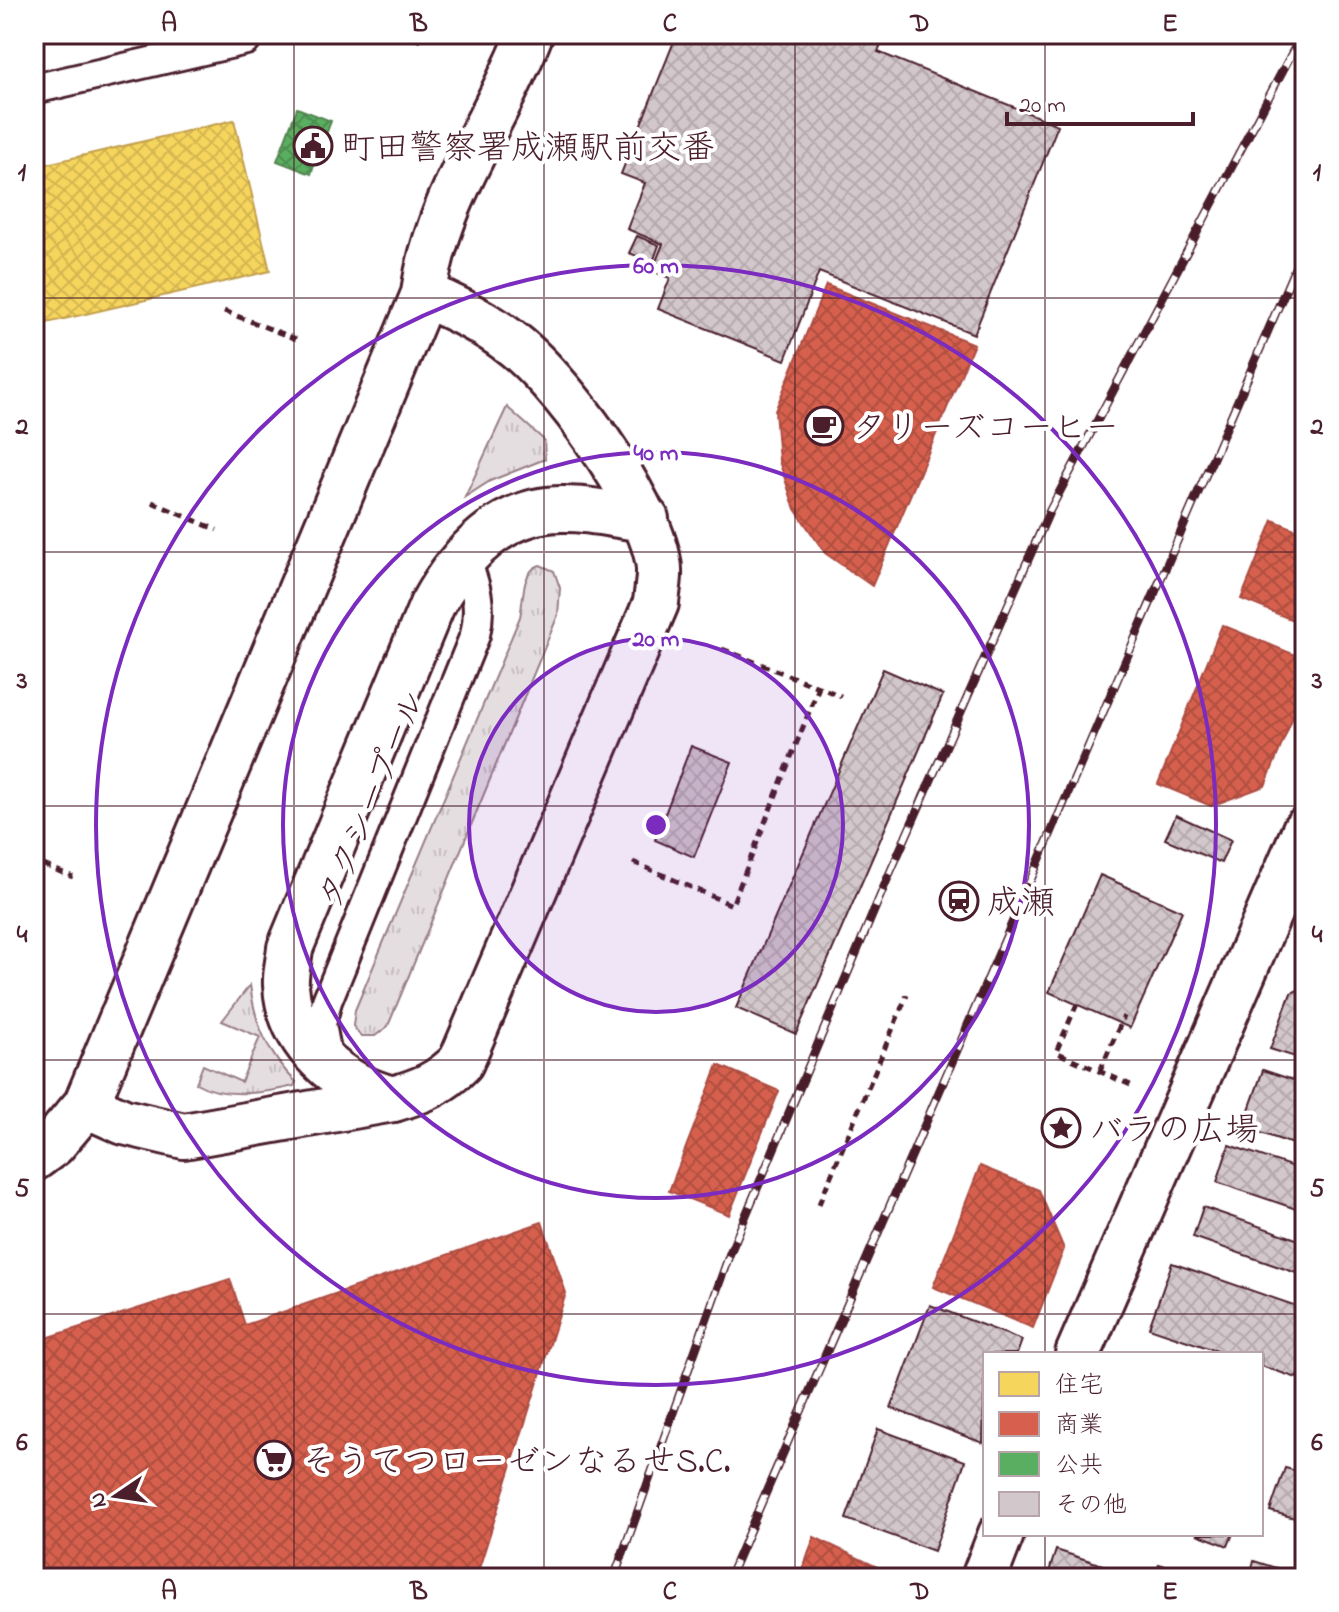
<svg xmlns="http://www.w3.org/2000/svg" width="1339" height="1612" viewBox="0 0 1339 1612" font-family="'Indie Flower','Klee One',sans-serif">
<defs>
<pattern id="grass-tufts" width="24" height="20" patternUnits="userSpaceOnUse" patternTransform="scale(2)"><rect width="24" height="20" fill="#e5dee0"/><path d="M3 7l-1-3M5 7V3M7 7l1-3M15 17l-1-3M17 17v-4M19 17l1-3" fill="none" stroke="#c6bec0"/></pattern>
<pattern id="homes-cross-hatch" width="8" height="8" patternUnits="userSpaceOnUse" patternTransform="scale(2)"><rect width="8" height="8" fill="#f6d55c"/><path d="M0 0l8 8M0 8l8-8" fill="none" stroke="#d4b650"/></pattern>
<pattern id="shops-cross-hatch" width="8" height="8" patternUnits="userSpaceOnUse" patternTransform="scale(2)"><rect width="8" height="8" fill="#d6604d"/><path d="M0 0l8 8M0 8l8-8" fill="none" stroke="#b04f40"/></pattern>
<pattern id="public-cross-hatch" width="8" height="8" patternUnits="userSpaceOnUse" patternTransform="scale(2)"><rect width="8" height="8" fill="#5aae61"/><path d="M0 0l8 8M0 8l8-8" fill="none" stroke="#4c8d50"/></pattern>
<pattern id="building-cross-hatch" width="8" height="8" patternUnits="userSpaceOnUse" patternTransform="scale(2)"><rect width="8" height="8" fill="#d2c7cb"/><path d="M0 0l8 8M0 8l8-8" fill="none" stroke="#b6aaae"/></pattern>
</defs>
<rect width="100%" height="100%" fill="#fff"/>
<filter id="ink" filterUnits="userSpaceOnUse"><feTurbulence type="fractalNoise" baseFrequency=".0125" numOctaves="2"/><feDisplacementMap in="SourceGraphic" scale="16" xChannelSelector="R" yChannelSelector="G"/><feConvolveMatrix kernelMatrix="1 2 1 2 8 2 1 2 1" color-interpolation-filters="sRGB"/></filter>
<g filter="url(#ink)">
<path fill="url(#grass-tufts)" stroke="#987e86" stroke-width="2" d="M 507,407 L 544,440 L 545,459 L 490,481 L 465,497 Z
M 540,565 L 554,571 L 560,588 L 558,615 L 388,1026 L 375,1036 L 361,1036 L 353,1026 L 355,1010 L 520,617 C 524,599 521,571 540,565 Z
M 250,985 C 255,1024 268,1055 296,1082 L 294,1086 C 265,1093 223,1099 196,1083 L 203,1065 L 241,1082 L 260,1037 L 222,1021 Z"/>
<path fill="url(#homes-cross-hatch)" stroke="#c29e4d" stroke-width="2" d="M 234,120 L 270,271 L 34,326 L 34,167 Z"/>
<path fill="url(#shops-cross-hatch)" stroke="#ac4c43" stroke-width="2" d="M 826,285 L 974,344 L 872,586 L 825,553 L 795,509 L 779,461 L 775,411 Z
M 1305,421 L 1305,447 L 1296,443 Z
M 1305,510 L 1305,625 L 1241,599 L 1273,520 L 1297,530 Z
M 1222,625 L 1305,659 L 1305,687 L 1265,786 L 1211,806 L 1158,784 Z
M 718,1065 L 779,1091 L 729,1215 L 669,1191 Z
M 980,1166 L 1039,1190 L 1064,1249 L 1033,1328 L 933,1287 Z
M 542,1222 L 566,1293 L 476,1578 L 34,1578 L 34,1342 L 230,1279 L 245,1325 Z
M 814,1537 L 900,1578 L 800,1578 Z"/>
<path fill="url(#public-cross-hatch)" stroke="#558351" stroke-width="2" d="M 297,108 L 331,121 L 311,174 L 277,161 Z"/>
<path fill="url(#building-cross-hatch)" stroke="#4a1f2b" stroke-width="2" d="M 677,34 L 886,34 L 878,52 L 1058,125 L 974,334 L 819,272 L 785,360 L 658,309 L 670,278 L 652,271 L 663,244 L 627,229 L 645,183 L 621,174 Z
M 637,236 L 659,245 L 653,262 L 629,253 Z
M 883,669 L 943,695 L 796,1034 L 736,1008 Z
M 691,746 L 732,762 L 694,857 L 655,840 Z
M 1176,815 L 1231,840 L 1221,863 L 1165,839 Z
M 1100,875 L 1182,911 L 1130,1028 L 1049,992 Z
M 1305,987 L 1305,1060 L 1270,1049 L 1291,993 Z
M 1263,1070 L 1305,1084 L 1305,1148 L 1243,1127 Z
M 1229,1145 L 1305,1171 L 1305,1212 L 1217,1182 Z
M 1203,1207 L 1305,1242 L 1305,1276 L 1193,1237 Z
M 1172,1263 L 1305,1309 L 1305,1353 L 1297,1378 L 1261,1366 L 1261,1354 L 1226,1354 L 1149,1328 Z
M 930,1305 L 1022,1340 L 1017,1354 L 985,1354 L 983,1443 L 891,1408 Z
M 878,1429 L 965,1461 L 934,1551 L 846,1519 Z
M 1285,1468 L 1305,1473 L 1305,1521 L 1270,1511 Z
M 1197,1534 L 1233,1534 L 1228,1546 Z
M 1301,1543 L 1305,1544 L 1305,1578 L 1249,1578 L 1254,1561 L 1292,1573 Z
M 1056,1550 L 1143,1578 L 1047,1578 Z
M 1159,1564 L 1203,1578 L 1155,1578 Z"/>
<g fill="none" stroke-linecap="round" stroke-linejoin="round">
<g stroke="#4a1f2b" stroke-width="34">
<path id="lane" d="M 34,89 L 246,40
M 328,1061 L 321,1024 L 327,1001 L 475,635 C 482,605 476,585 464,556"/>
</g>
<g stroke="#4a1f2b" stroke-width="50">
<path id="street" d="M 393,1099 C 340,1086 289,1044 286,985 C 285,974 289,960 290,948 L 432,605 C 460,554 503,507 566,509 C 592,509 620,516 646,519"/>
</g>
<g stroke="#4a1f2b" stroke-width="50">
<path id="secondary" d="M 86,1105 L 124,1122 L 184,1136 L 393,1099 C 421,1091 440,1084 461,1062 L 656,603 C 657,590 661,574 658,561 C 648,500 559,377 509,341 C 483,321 454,308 424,294
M 34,1158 L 53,1144 L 86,1105 L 424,294 C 435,201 497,120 530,34
M 1078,1354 L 1305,830
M 984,1578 L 1001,1534"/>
</g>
<path stroke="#4a1f2b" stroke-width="5" stroke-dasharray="8 6" stroke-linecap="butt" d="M 401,34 L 420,40
M 224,311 L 296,339
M 152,502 L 217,530
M 722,649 L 841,696
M 34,840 L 39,863 L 73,877
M 633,862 L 732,905 L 819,687
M 1077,1004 L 1056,1052 L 1135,1087
M 1100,1071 L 1124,1016
M 819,1204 L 907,995"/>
<use href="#lane" stroke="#fff" stroke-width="28"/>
<use href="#street" stroke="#fff" stroke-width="44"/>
<use href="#secondary" stroke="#fff" stroke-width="44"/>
<g stroke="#4a1f2b" stroke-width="9">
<path id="rail" d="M 614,1578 L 730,1253 L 889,875 L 1050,510 L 1302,34
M 729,1578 L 1305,245"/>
</g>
<use href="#rail" stroke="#fff" stroke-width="6" stroke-dasharray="18" stroke-linecap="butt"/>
</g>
</g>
<path fill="none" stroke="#4a1f2b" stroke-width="2" stroke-opacity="0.55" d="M 294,34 L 294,1578M 544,34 L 544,1578M 795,34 L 795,1578M 1045,34 L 1045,1354M 34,298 L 1305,298M 34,552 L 1305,552M 34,806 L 1305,806M 34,1060 L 1305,1060M 34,1314 L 1305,1314M 1045,1534 L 1045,1578"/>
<circle cx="656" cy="825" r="187" fill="#7b2cbf" fill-opacity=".12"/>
<g fill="none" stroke="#7b2cbf" stroke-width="4">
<circle cx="656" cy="825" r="187"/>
<circle cx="656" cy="825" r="373"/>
<circle cx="656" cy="825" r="560"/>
</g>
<defs>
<g id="civic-ring" transform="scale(2)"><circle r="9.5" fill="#fff" stroke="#4a1f2b" stroke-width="1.5"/><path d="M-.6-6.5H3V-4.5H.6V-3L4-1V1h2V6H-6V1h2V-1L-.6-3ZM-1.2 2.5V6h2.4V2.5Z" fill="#4a1f2b"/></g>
<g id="cafe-ring" transform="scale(2)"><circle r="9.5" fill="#fff" stroke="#4a1f2b" stroke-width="1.5"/><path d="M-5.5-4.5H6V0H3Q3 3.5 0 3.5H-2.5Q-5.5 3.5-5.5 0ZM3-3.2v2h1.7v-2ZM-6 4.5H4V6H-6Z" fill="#4a1f2b"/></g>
<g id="station-ring" transform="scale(2)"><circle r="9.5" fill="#fff" stroke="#4a1f2b" stroke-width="1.5"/><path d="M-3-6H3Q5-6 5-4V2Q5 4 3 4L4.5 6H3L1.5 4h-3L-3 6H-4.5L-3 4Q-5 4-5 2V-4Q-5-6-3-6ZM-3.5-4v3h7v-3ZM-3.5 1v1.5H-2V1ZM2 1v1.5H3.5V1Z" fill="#4a1f2b"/></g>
<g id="sight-ring" transform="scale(2)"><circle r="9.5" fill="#fff" stroke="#4a1f2b" stroke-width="1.5"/><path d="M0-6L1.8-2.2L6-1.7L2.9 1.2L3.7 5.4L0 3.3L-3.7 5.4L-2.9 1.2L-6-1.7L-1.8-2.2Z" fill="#4a1f2b"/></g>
<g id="supermarket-ring" transform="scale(2)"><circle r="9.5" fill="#fff" stroke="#4a1f2b" stroke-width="1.5"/><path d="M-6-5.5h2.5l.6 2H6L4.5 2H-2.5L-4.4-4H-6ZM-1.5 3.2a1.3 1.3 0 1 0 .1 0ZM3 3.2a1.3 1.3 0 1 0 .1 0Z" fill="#4a1f2b"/></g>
</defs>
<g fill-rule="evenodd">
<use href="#civic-ring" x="313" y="146"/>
<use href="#cafe-ring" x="824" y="426"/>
<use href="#station-ring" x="959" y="901"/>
<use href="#sight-ring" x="1061" y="1128"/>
<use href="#supermarket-ring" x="274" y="1460"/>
</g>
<g text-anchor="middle" stroke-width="8" stroke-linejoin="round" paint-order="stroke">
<g font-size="34" fill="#4a1f2b" stroke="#fff" text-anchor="start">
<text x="341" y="158">町田警察署成瀬駅前交番</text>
<text x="852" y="438">タリーズコーヒー</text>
<text x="987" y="913">成瀬</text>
<text x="1089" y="1140">バラの広場</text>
<text x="302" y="1472">そうてつローゼンなるせS.C.</text>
</g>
<g font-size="34" fill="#4a1f2b" stroke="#fff">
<text transform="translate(370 799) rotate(-68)" y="12">タクシープール</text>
</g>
</g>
<circle cx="656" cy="825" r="12" fill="#7b2cbf" stroke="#fff" stroke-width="4"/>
<g font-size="24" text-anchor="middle" font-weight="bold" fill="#7b2cbf" stroke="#fff" stroke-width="8" stroke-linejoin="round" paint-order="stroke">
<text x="656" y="273">60 m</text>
<text x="656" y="460">40 m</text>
<text x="656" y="646">20 m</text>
</g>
<rect width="1339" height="1612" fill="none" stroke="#fff" stroke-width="88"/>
<rect x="983" y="1352" width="280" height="184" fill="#ffffff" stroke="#b7a5aa" stroke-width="2"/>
<rect x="999" y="1372" width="40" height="24" fill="#f6d55c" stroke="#b7a5aa" stroke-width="2"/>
<text x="1055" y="1392" font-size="24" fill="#4a1f2b">住宅</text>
<rect x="999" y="1412" width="40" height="24" fill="#d6604d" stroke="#b7a5aa" stroke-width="2"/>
<text x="1055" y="1432" font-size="24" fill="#4a1f2b">商業</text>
<rect x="999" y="1452" width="40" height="24" fill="#5aae61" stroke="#b7a5aa" stroke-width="2"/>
<text x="1055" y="1472" font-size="24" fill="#4a1f2b">公共</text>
<rect x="999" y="1492" width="40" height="24" fill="#d2c7cb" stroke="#b7a5aa" stroke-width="2"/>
<text x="1055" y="1512" font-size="24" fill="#4a1f2b">その他</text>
<g transform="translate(116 1496) rotate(257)" stroke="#ffffff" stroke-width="6" paint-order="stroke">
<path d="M0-6L14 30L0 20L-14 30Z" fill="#4a1f2b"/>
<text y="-12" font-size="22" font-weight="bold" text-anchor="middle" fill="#4a1f2b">N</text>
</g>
<path d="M1007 112v12h186v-12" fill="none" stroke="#4a1f2b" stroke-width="4"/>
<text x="1019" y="112" font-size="24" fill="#4a1f2b" stroke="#ffffff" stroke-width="6" paint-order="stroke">20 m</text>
<rect x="44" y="44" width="1251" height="1524" fill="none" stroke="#4a1f2b" stroke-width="3"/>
<g font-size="26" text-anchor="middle" font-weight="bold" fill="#4a1f2b">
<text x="169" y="31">A</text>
<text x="419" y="31">B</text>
<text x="670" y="31">C</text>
<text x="920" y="31">D</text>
<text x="1170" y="31">E</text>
<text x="22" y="180">1</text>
<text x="1317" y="180">1</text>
<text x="22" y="434">2</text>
<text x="1317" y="434">2</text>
<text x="22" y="688">3</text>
<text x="1317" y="688">3</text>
<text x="22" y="942">4</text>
<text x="1317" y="942">4</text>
<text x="22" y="1196">5</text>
<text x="1317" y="1196">5</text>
<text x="22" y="1450">6</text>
<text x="1317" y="1450">6</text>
<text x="169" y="1599">A</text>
<text x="419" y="1599">B</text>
<text x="670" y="1599">C</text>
<text x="920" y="1599">D</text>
<text x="1170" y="1599">E</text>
</g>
</svg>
